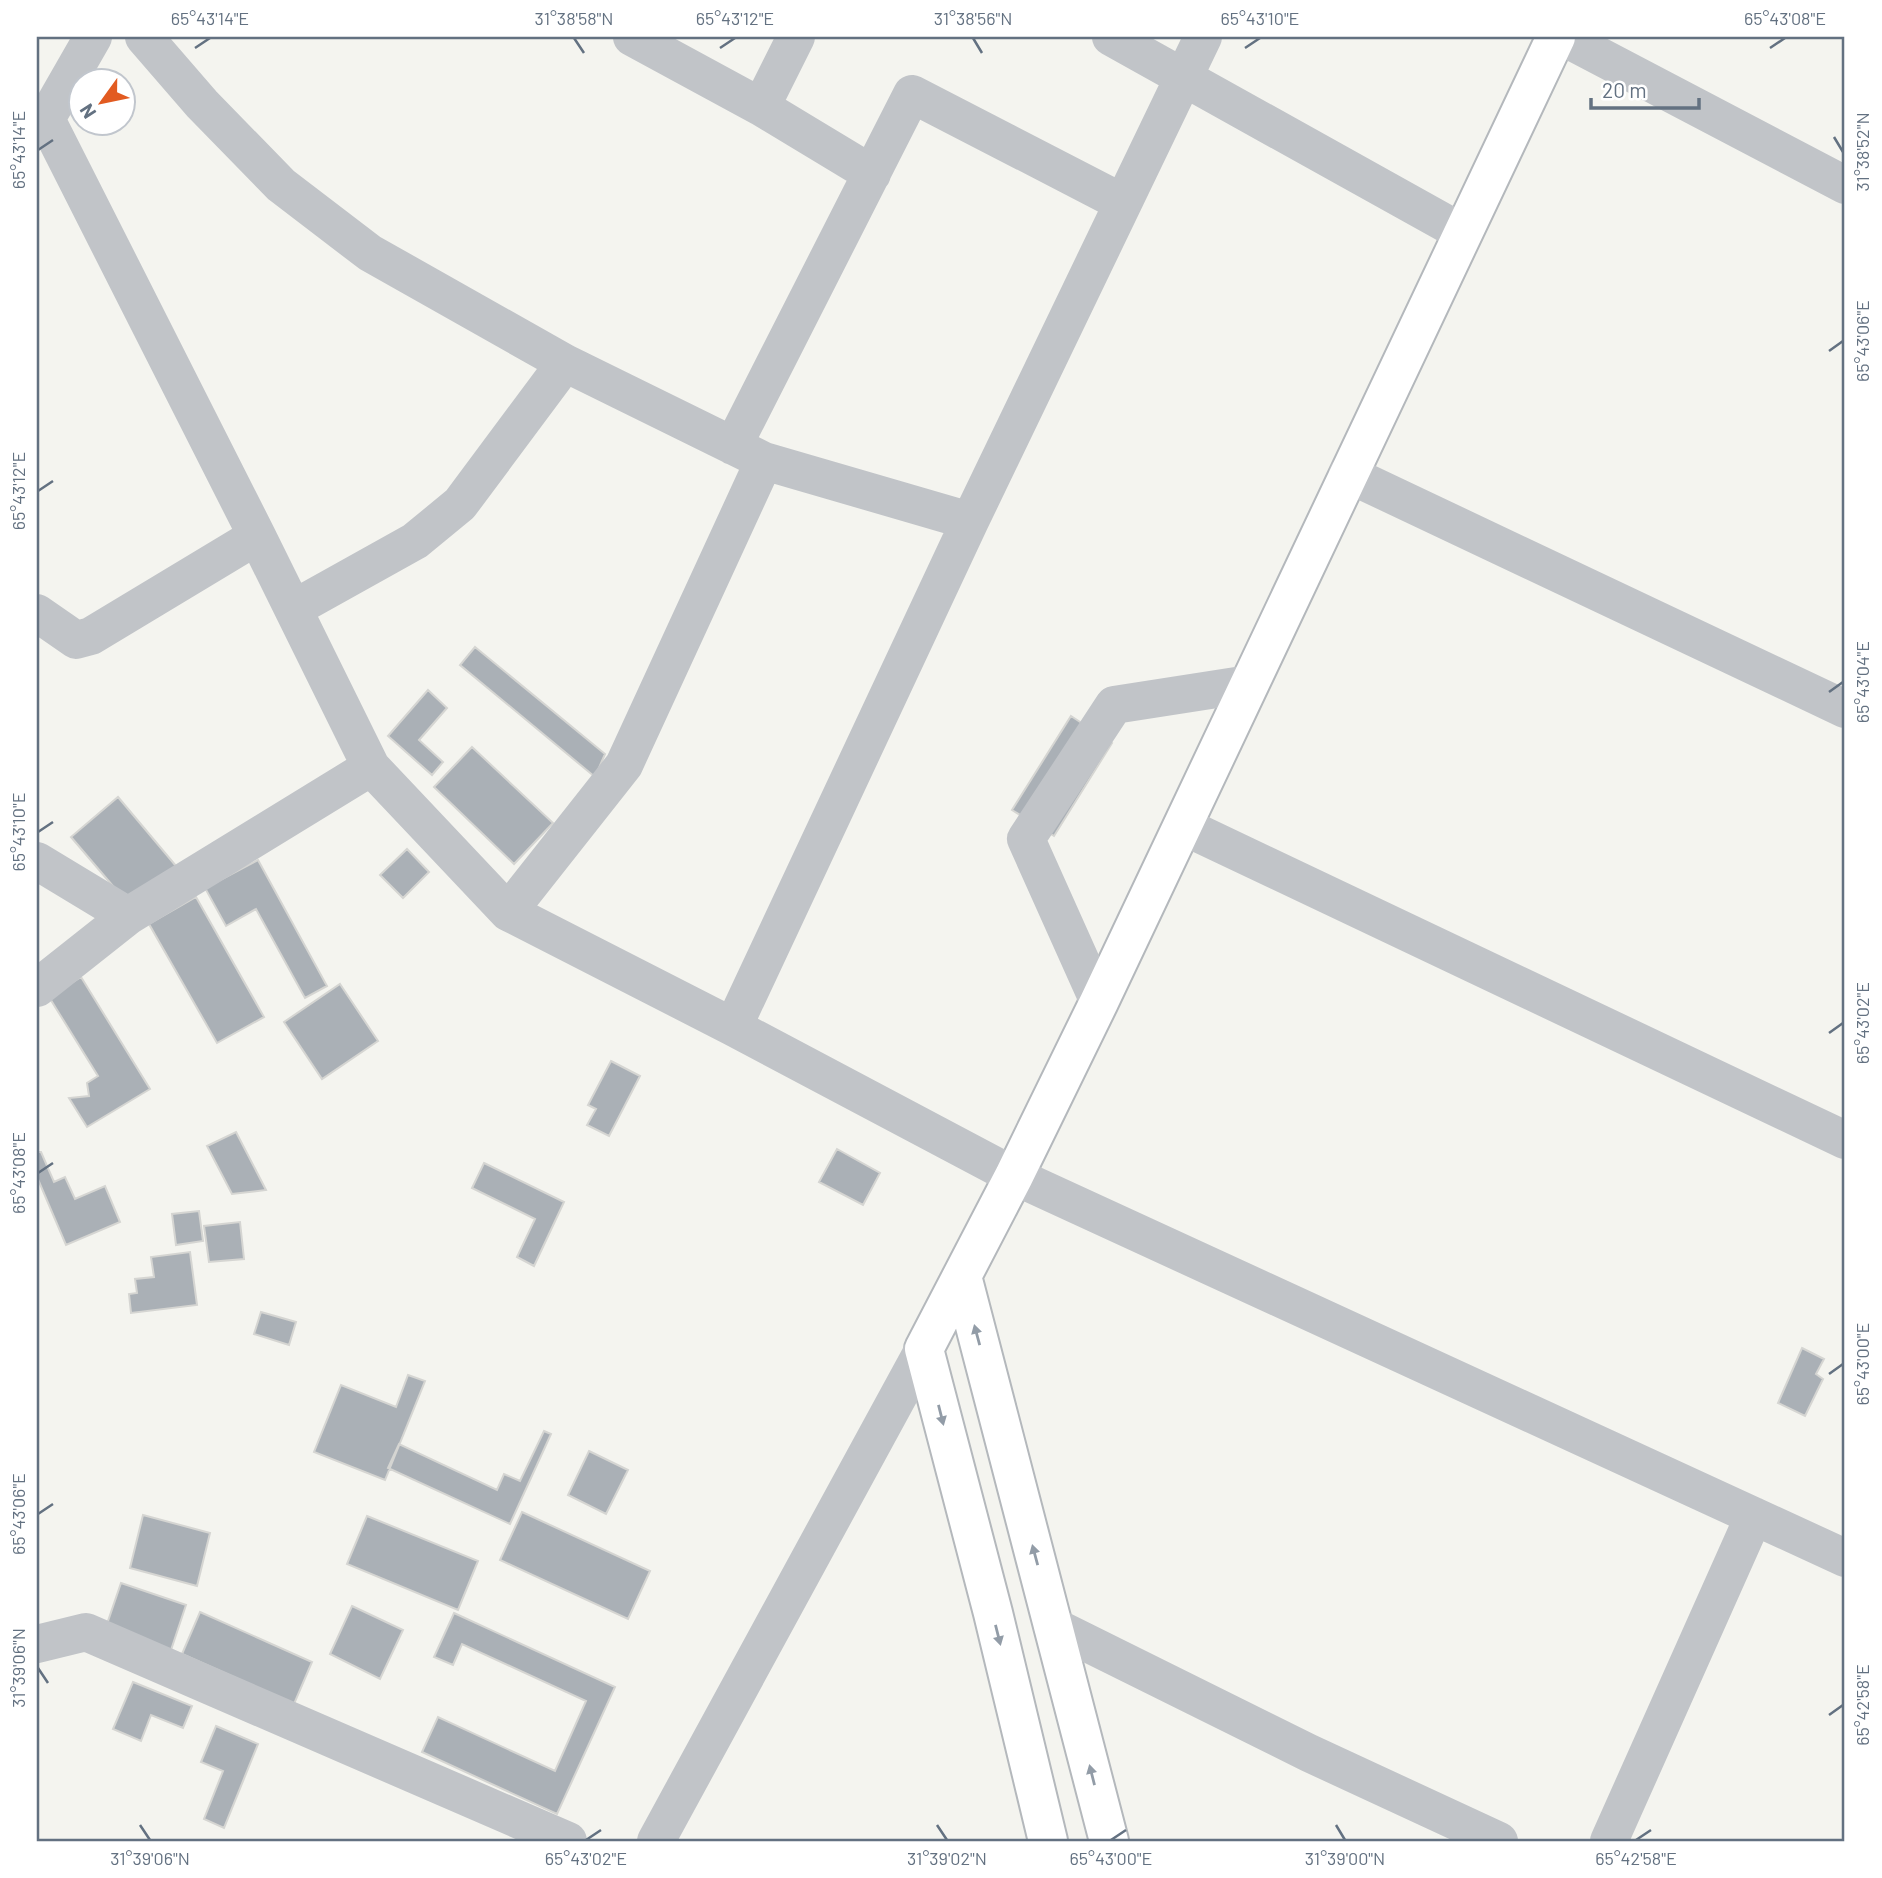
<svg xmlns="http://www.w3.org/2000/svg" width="1882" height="1878" viewBox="0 0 1882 1878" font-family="Barlow,sans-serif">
<rect width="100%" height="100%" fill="#f4f4ef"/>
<path fill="#aab0b6" stroke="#d5d5d2" stroke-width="2" d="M 475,647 L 605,754 L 595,777 L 460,665 Z
M 428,690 L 447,708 L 419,740 L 443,762 L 432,775 L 388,736 Z
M 1071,716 L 1112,743 L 1054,836 L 1012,810 Z
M 472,747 L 553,823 L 514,864 L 434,787 Z
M 118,797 L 176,866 L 130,906 L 71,837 Z
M 407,849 L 429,872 L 403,898 L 380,875 Z
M 258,860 L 327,986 L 305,998 L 256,909 L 226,926 L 205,888 Z
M 196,897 L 264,1017 L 217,1043 L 149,924 Z
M 81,977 L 150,1089 L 87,1127 L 69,1098 L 89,1096 L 87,1083 L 98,1076 L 49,997 Z
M 340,984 L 378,1041 L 322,1079 L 284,1022 Z
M 611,1061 L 640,1076 L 609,1136 L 587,1125 L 596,1109 L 588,1105 Z
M 236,1132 L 266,1190 L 232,1194 L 207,1146 Z
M 837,1149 L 880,1173 L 863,1205 L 819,1182 Z
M 37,1152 L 41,1152 L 54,1182 L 65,1177 L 75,1199 L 105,1186 L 120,1222 L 66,1245 L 37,1177 Z
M 484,1163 L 564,1202 L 534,1266 L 517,1257 L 535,1219 L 472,1188 Z
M 199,1211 L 203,1241 L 176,1245 L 172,1214 Z
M 240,1222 L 244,1259 L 209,1262 L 204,1226 Z
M 190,1252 L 197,1305 L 131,1313 L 129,1294 L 137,1293 L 135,1279 L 154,1277 L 151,1257 Z
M 261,1312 L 296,1322 L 289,1345 L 254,1334 Z
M 1802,1348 L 1824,1359 L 1816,1374 L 1823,1379 L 1805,1416 L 1778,1403 Z
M 408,1375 L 425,1381 L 385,1480 L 314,1452 L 341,1385 L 396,1407 Z
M 544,1431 L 551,1434 L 510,1524 L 388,1468 L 399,1444 L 497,1490 L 504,1474 L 520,1481 Z
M 589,1451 L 628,1470 L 606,1514 L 568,1495 Z
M 522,1512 L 650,1571 L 628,1619 L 500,1560 Z
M 143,1515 L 210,1533 L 197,1586 L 130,1568 Z
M 367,1516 L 478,1561 L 458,1610 L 347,1564 Z
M 121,1583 L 186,1605 L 171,1650 L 106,1627 Z
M 352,1606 L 403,1630 L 380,1679 L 330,1654 Z
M 200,1612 L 312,1662 L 294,1704 L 182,1654 Z
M 454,1613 L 615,1687 L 557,1814 L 422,1752 L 438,1717 L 555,1771 L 586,1701 L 462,1644 L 453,1665 L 434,1657 Z
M 133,1682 L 192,1706 L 183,1728 L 151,1715 L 141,1741 L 113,1729 Z
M 216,1726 L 258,1744 L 224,1828 L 204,1819 L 223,1771 L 201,1762 Z"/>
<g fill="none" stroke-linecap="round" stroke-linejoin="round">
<g stroke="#b4b8bc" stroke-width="42">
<path id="major" d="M 962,1276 L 1109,1841
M 1048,1841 L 993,1613 L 924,1349 L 1014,1176 L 1099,1002 L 1556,37"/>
</g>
<path stroke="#c1c4c8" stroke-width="38" d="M 144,37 L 202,104 L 281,185 L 370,253 L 565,363 L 764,461 L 970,521
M 632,37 L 761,107 L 872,174
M 1111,37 L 1463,233
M 1563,37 L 1845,185
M 761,107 L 796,37
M 46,119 L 257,536 L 371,767 L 508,912 L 733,1027 L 1014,1176 L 1845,1558
M 37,126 L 46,119 L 93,37
M 733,446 L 912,94 L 1123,203
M 1348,474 L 1845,709
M 293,609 L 415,541 L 460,504 L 565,363
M 37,613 L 76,640 L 91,636 L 257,536
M 1183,826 L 1845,1140
M 37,861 L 128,916
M 508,912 L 624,765 L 764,461
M 37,988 L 128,916 L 371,767
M 1099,1002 L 1026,839 L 1114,705 L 1249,684
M 733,1027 L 970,521 L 1203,37
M 1053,1626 L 1309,1753 L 1499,1841
M 37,1644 L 86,1632 L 568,1841
M 656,1841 L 924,1349
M 1609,1841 L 1754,1516"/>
<use href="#major" stroke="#fff" stroke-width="38"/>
</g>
<defs><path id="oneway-solid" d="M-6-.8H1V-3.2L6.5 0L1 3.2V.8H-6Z" transform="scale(1.75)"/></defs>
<g fill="#929ca7">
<use href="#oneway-solid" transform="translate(977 1335) rotate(-105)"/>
<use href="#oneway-solid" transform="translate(941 1415) rotate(76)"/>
<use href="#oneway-solid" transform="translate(1035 1555) rotate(-105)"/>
<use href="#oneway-solid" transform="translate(998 1635) rotate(76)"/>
<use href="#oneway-solid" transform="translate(1092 1775) rotate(-104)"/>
</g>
<path fill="none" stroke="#637181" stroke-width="2.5" d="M 574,38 L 584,53M 973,38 L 982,53M 195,48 L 210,38M 720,48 L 735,38M 1245,48 L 1260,38M 1770,48 L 1785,38M 1834,137 L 1843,152M 38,150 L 53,140M 1829,351 L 1843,341M 38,491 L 53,481M 1829,692 L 1843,682M 38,832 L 53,822M 1829,1033 L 1843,1023M 38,1173 L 53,1163M 1829,1374 L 1843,1364M 38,1514 L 53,1504M 38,1668 L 48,1683M 1829,1715 L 1843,1705M 140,1825 L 150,1840M 937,1825 L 947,1840M 1336,1825 L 1345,1840M 586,1840 L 601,1830M 1111,1840 L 1126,1830M 1636,1840 L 1651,1830"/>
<rect width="1882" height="1878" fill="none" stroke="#ffffff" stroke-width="77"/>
<g transform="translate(102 102) rotate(237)"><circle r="33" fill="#ffffff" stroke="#c1c6cd" stroke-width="2"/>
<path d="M0-5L12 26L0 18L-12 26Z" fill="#e25b21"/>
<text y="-10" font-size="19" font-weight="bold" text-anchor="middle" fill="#637181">N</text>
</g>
<path d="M1591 98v10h108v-10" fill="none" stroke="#637181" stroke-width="3.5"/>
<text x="1602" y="98" font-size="21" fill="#637181" stroke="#ffffff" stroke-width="5" paint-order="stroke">20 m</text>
<rect x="38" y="38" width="1805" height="1802" fill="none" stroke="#637181" stroke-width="2.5"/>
<g font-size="18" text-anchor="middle" fill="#637181">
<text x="210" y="25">65°43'14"E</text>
<text x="574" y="25">31°38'58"N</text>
<text x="735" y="25">65°43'12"E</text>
<text x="973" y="25">31°38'56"N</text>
<text x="1260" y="25">65°43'10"E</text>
<text x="1785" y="25">65°43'08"E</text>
<text transform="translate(19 150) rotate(-90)" y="6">65°43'14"E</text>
<text transform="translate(1863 152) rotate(-90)" y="6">31°38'52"N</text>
<text transform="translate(1863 341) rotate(-90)" y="6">65°43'06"E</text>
<text transform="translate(19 491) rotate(-90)" y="6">65°43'12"E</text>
<text transform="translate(1863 682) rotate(-90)" y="6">65°43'04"E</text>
<text transform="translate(19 832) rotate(-90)" y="6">65°43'10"E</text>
<text transform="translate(1863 1023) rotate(-90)" y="6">65°43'02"E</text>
<text transform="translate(19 1173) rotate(-90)" y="6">65°43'08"E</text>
<text transform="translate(1863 1364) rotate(-90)" y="6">65°43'00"E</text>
<text transform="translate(19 1514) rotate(-90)" y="6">65°43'06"E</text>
<text transform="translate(19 1668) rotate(-90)" y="6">31°39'06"N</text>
<text transform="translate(1863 1705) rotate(-90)" y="6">65°42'58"E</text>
<text x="150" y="1865">31°39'06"N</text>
<text x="586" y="1865">65°43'02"E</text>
<text x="947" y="1865">31°39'02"N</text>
<text x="1111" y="1865">65°43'00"E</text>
<text x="1345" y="1865">31°39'00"N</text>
<text x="1636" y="1865">65°42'58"E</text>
</g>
</svg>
